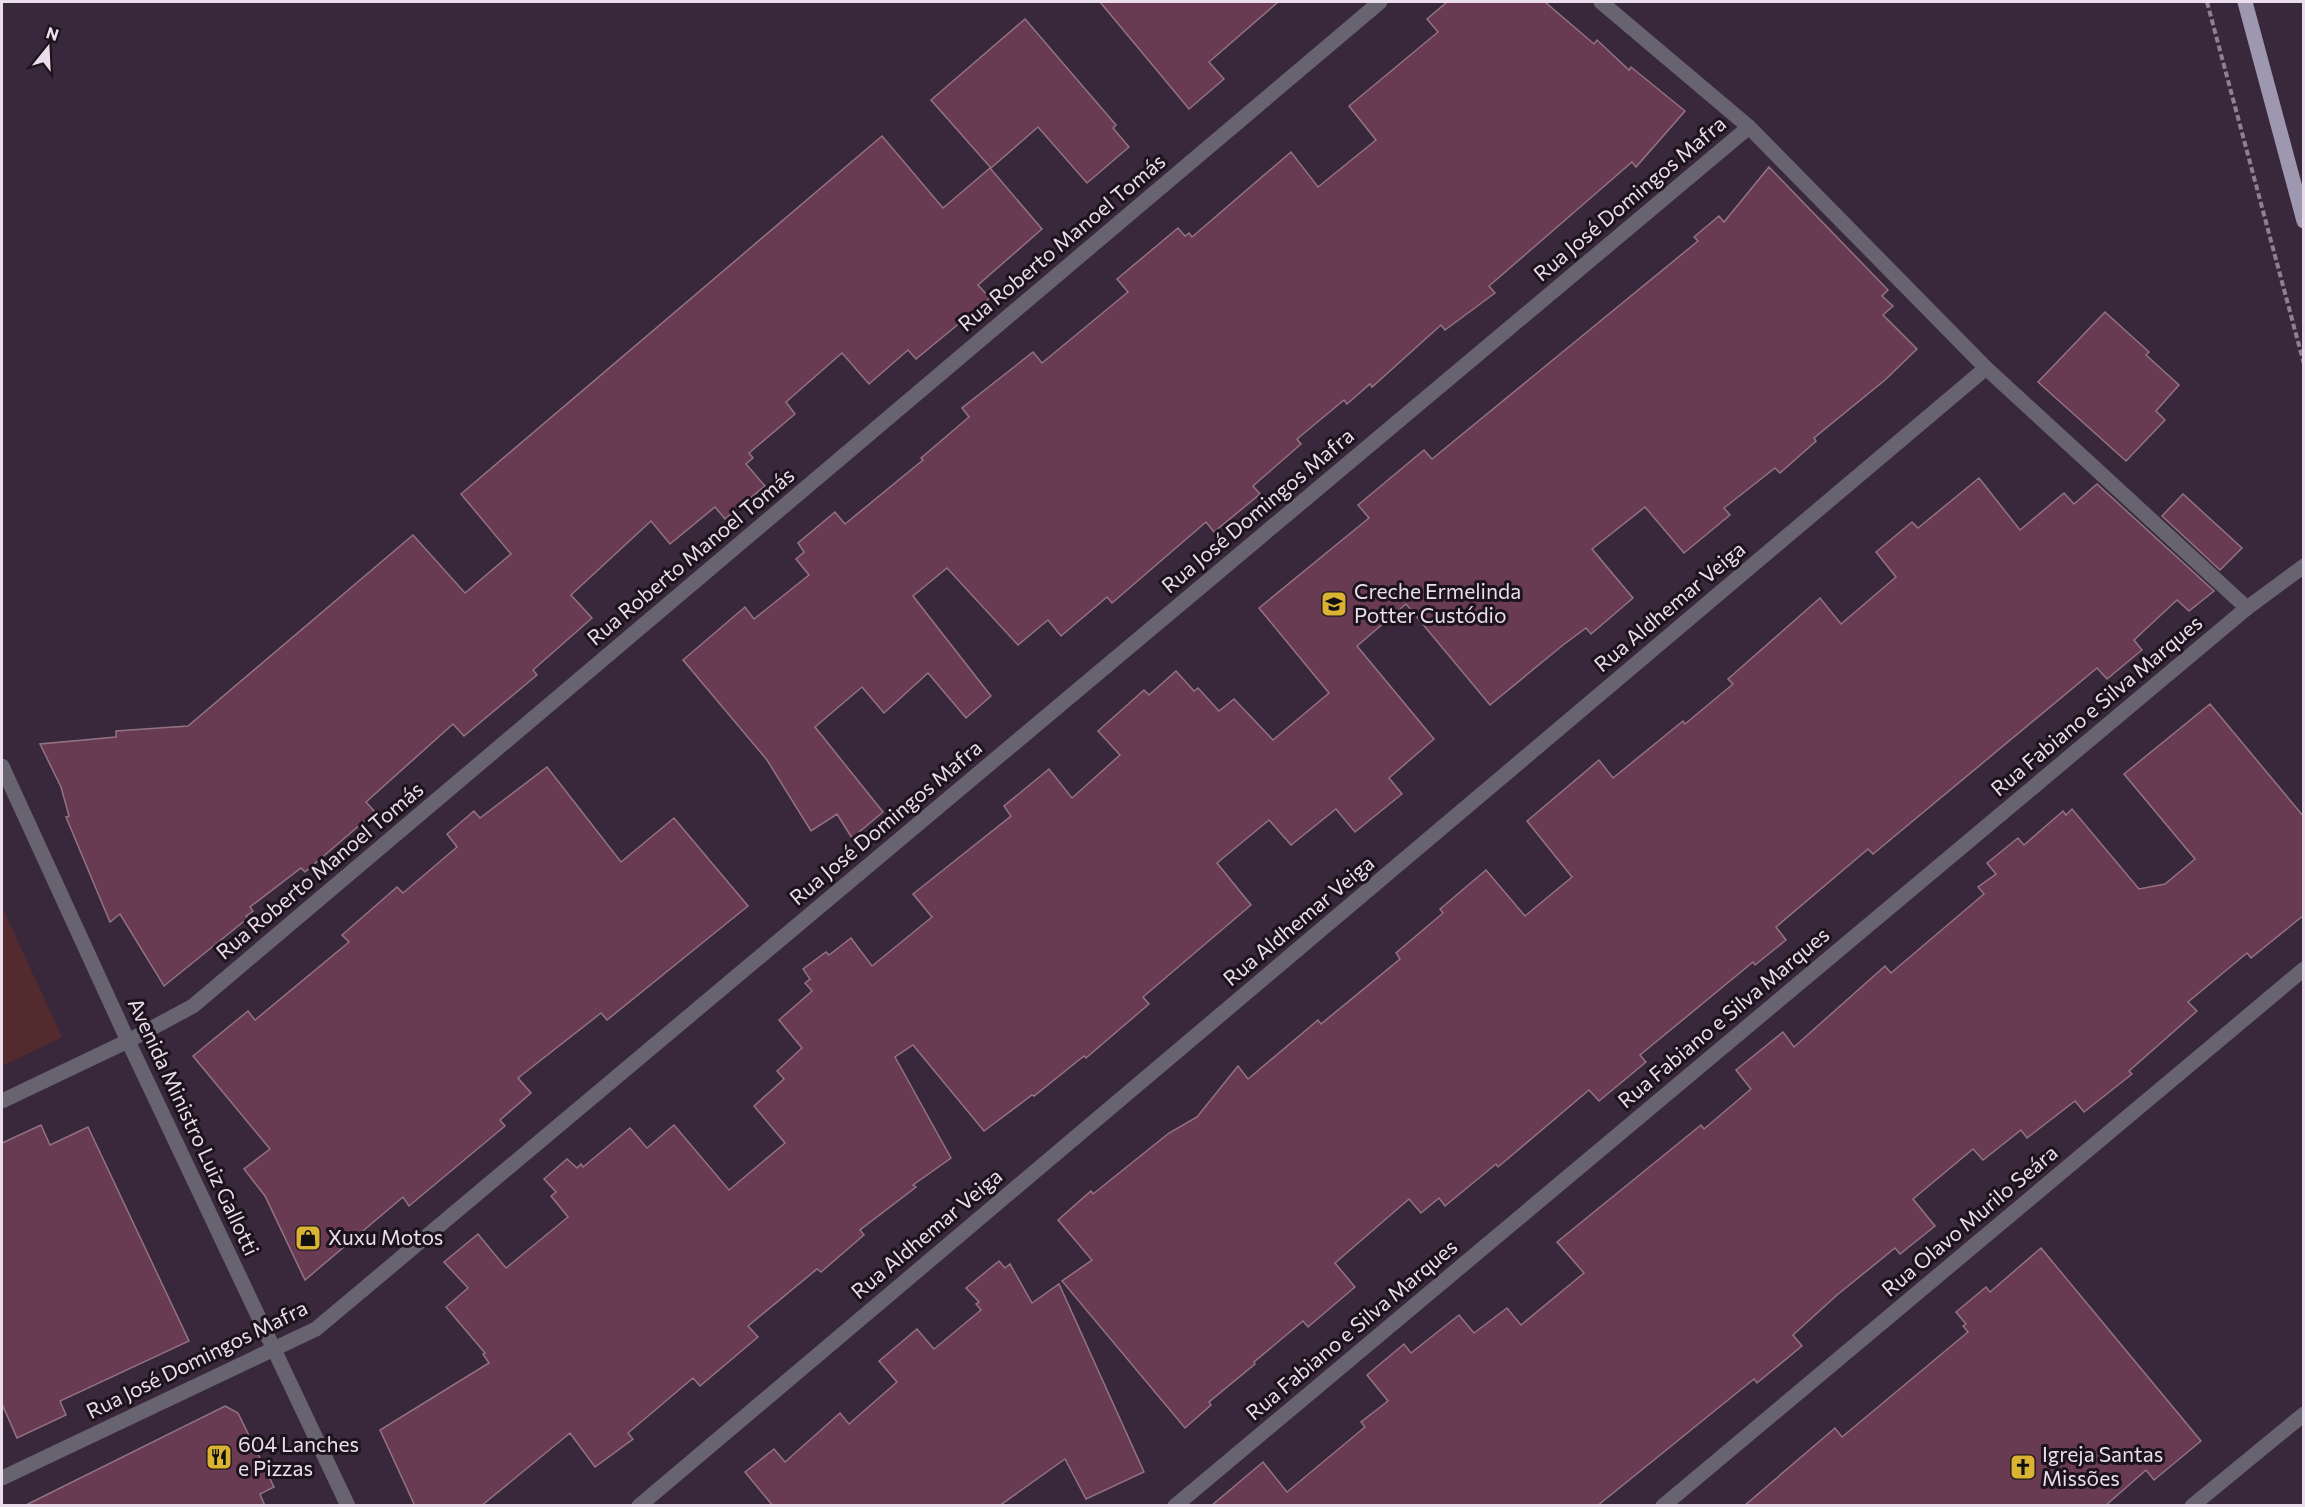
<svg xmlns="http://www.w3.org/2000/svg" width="2305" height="1507" font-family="Commissioner,sans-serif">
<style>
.green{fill:#532b2f}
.building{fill:#693b53;stroke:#927382;stroke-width:1.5}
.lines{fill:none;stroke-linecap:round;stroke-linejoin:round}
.path{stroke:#8f8091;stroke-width:4;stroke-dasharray:6 3;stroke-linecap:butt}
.minor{stroke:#676370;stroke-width:15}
.major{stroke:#9e97b0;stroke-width:15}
.labels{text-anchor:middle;stroke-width:6;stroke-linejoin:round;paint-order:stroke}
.street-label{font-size:21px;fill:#eadeec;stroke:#1c131c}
.poi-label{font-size:21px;fill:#eadeec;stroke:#1c131c;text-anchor:start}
</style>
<rect width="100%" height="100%" fill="#39273b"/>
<polygon class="green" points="2,907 62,1037 2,1066"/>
<g class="building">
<polygon points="1100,2 1278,2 1209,62 1224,79 1189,109"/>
<polygon points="1447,2 1545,2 1594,44 1597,40 1629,70 1631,67 1685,111 1636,167 1632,162 1489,286 1495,293 1445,330 1441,325 1372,387 1370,384 1347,404 1344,400 1297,439 1301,444 1253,486 1260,494 1214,532 1206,522 1112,603 1107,597 1061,636 1048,620 1018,645 947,568 913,596 991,696 966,718 928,673 884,713 862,687 815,727 883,812 852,838 837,814 811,831 767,760 683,660 745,607 754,619 809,575 796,559 804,552 798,543 835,512 845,524 923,460 921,458 969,417 962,408 1033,352 1042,363 1128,292 1117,279 1178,228 1185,236 1189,233 1192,237 1291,152 1318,187 1376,140 1349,106 1438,32 1427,19"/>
<polygon points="1025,19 1116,125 1113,128 1129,147 1087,183 1038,127 991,168 931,100"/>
<polygon points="882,136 943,208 990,168 1042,229 978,285 990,298 916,359 908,350 869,384 842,353 786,402 795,414 749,453 753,458 746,464 765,486 725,519 715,507 670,544 651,521 571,595 592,618 533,670 537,675 464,736 453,724 366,802 375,812 305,872 301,868 250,907 253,911 246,916 248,918 164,986 120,914 110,922 66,817 69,816 61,787 40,744 116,737 116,731 188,726 413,535 465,593 511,554 461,494"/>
<polygon points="1769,167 1888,290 1882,296 1893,306 1883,315 1917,349 1885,380 1814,438 1816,441 1780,473 1775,468 1724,508 1730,515 1684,553 1645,507 1592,549 1633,598 1591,634 1586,628 1563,645 1490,705 1406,604 1357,646 1434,739 1389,778 1402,794 1355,832 1336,809 1291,845 1269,820 1217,863 1251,905 1143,997 1149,1004 1086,1058 1084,1056 1034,1096 1032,1095 984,1131 913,1045 895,1057 951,1158 913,1185 916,1187 860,1230 864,1235 821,1272 817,1269 748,1326 758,1337 700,1386 693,1378 628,1433 633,1439 595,1467 570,1433 481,1506 415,1506 380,1430 489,1363 483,1354 485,1353 446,1307 468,1288 444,1262 478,1234 506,1268 568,1217 551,1196 556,1192 544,1179 567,1159 577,1168 581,1164 583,1167 630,1128 647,1148 674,1125 729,1190 785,1143 754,1106 784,1079 777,1071 802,1048 779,1020 812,991 805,983 810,979 803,969 826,952 829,955 851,938 872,966 932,917 913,894 1011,816 1004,806 1049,769 1072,798 1120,755 1098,731 1144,690 1149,695 1176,671 1194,691 1198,688 1219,711 1234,699 1273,740 1329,693 1259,608 1369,518 1358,505 1424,450 1432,459 1698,241 1694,237 1719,216 1724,222"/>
<polygon points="2105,312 2149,352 2146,355 2179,385 2156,411 2165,420 2126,461 2038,382"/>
<polygon points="1979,478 2020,530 2064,493 2074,504 2097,484 2214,591 2189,611 2177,600 2134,640 2142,650 2107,679 2097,668 1873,854 1868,849 1776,927 1786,940 1755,965 1753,962 1640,1055 1646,1062 1599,1101 1589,1090 1498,1167 1496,1164 1445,1206 1439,1198 1421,1213 1409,1199 1335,1263 1355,1287 1308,1327 1303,1321 1254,1362 1255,1364 1209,1402 1211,1405 1185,1428 1062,1281 1092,1260 1058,1220 1091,1191 1093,1194 1169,1133 1197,1117 1238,1066 1248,1079 1318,1020 1321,1024 1400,959 1396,953 1443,913 1440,909 1486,870 1525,916 1572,877 1527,821 1599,760 1613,778 1683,721 1685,724 1733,684 1728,679 1820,598 1841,624 1896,577 1876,552 1912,522 1918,528"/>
<polygon points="2183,494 2242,548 2220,570 2162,516"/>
<polygon points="2210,704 2304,817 2304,915 2251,958 2247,953 2188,1002 2197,1011 2129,1071 2132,1074 2084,1112 2075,1101 2027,1138 2021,1130 1983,1160 1973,1149 1913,1199 1935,1226 1900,1254 1895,1248 1837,1295 1793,1335 1802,1346 1757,1383 1754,1379 1597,1506 1211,1506 1263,1462 1287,1492 1365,1427 1361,1422 1388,1401 1367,1375 1404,1344 1411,1353 1459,1315 1474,1333 1507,1308 1521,1325 1584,1273 1557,1242 1701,1125 1704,1129 1751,1089 1736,1070 1783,1032 1794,1047 1885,966 1891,973 1984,894 1978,887 1996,874 1987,863 2018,838 2024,845 2063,811 2066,815 2072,809 2139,889 2165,884 2195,859 2124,774"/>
<polygon points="547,767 621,862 674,818 748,906 607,1020 601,1013 518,1078 531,1093 500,1120 505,1126 409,1206 403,1197 305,1280 265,1196 244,1169 270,1149 193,1056 248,1011 255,1020 349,942 342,935 397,887 403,893 457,847 447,834 474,811 480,818"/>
<polygon points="41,1125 50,1145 88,1127 189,1341 60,1401 66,1415 17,1438 2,1404 2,1143"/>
<polygon points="2041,1248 2201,1441 2154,1480 2146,1470 2105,1506 1744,1506 1835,1428 1842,1437 1968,1332 1963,1326 1966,1324 1956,1312 1986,1287 1990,1292"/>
<polygon points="999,1261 1005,1268 1010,1264 1032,1303 1059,1284 1144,1472 1086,1499 1065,1459 999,1506 773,1506 745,1472 774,1449 785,1462 840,1413 849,1424 897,1382 879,1361 917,1329 934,1349 981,1310 976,1304 979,1302 966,1288"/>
<polygon points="225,1406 238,1413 274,1487 260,1494 265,1506 24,1506"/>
</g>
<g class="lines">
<polyline class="path" points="2207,2 2304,364"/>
<g class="minor">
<polyline points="1601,2 1749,127 1986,368 2247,608"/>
<polyline points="2,766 128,1041 348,1506"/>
<polyline points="2,1101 128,1041 193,1006 1380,2"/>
<polyline points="2,1478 316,1329 1749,127"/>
<polyline points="639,1506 1986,368"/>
<polyline points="1175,1506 2247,608 2304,566"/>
<polyline points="1663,1506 2304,969"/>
<polyline points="2192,1506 2304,1414"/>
</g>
<polyline class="major" points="2245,2 2304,221"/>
</g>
<defs>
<g id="school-square" transform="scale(1.35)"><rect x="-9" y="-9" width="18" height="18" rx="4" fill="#dab333" stroke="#1c131c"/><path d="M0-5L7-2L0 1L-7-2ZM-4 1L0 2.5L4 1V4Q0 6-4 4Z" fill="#111"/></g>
<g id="shop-square" transform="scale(1.35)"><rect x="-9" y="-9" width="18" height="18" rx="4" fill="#dab333" stroke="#1c131c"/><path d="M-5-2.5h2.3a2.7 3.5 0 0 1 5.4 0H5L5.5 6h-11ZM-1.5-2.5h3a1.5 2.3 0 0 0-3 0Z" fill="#111"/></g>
<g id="restaurant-square" transform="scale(1.35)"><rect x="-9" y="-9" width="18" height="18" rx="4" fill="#dab333" stroke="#1c131c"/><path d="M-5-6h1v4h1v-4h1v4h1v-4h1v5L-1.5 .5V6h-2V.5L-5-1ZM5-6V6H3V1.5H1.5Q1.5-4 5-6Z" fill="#111"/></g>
<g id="church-square" transform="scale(1.35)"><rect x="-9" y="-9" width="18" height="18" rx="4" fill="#dab333" stroke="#1c131c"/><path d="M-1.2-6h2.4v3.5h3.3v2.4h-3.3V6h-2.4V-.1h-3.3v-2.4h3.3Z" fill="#111"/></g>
</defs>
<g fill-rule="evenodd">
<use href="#school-square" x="1334" y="604"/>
<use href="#shop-square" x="308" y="1238"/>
<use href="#restaurant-square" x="219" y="1457"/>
<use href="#church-square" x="2023" y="1467"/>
</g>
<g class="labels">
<g class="street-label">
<text transform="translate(1630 199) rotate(-40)" y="7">Rua José Domingos Mafra</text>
<text transform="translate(1062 243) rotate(-40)" y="7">Rua Roberto Manoel Tomás</text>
<text transform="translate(1258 511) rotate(-40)" y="7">Rua José Domingos Mafra</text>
<text transform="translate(691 557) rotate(-40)" y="7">Rua Roberto Manoel Tomás</text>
<text transform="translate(1670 607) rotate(-40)" y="7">Rua Aldhemar Veiga</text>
<text transform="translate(2097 706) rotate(-40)" y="7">Rua Fabiano e Silva Marques</text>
<text transform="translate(886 823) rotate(-40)" y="7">Rua José Domingos Mafra</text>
<text transform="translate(320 871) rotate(-40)" y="7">Rua Roberto Manoel Tomás</text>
<text transform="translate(1299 921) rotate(-40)" y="7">Rua Aldhemar Veiga</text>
<text transform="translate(1724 1018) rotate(-40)" y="7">Rua Fabiano e Silva Marques</text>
<text transform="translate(193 1127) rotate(65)" y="7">Avenida Ministro Luiz Gallotti</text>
<text transform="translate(1970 1221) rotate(-40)" y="7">Rua Olavo Murilo Seára</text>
<text transform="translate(927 1234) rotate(-40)" y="7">Rua Aldhemar Veiga</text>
<text transform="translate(1352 1330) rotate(-40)" y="7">Rua Fabiano e Silva Marques</text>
<text transform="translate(197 1360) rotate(-26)" y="7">Rua José Domingos Mafra</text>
</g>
<g class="poi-label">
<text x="1354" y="599">Creche Ermelinda<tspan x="1354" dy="24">Potter Custódio</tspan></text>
<text x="328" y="1245">Xuxu Motos</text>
<text x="238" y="1452">604 Lanches<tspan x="238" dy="24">e Pizzas</tspan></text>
<text x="2042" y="1462">Igreja Santas<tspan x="2042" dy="24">Missões</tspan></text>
</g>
</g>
<rect width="2305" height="1507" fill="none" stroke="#eadeec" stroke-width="6"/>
<g transform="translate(48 48) rotate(18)" stroke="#1c131c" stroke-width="4.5" paint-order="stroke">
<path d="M0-4.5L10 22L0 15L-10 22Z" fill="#eadeec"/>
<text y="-9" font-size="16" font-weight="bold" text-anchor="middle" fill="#eadeec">N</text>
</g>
</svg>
